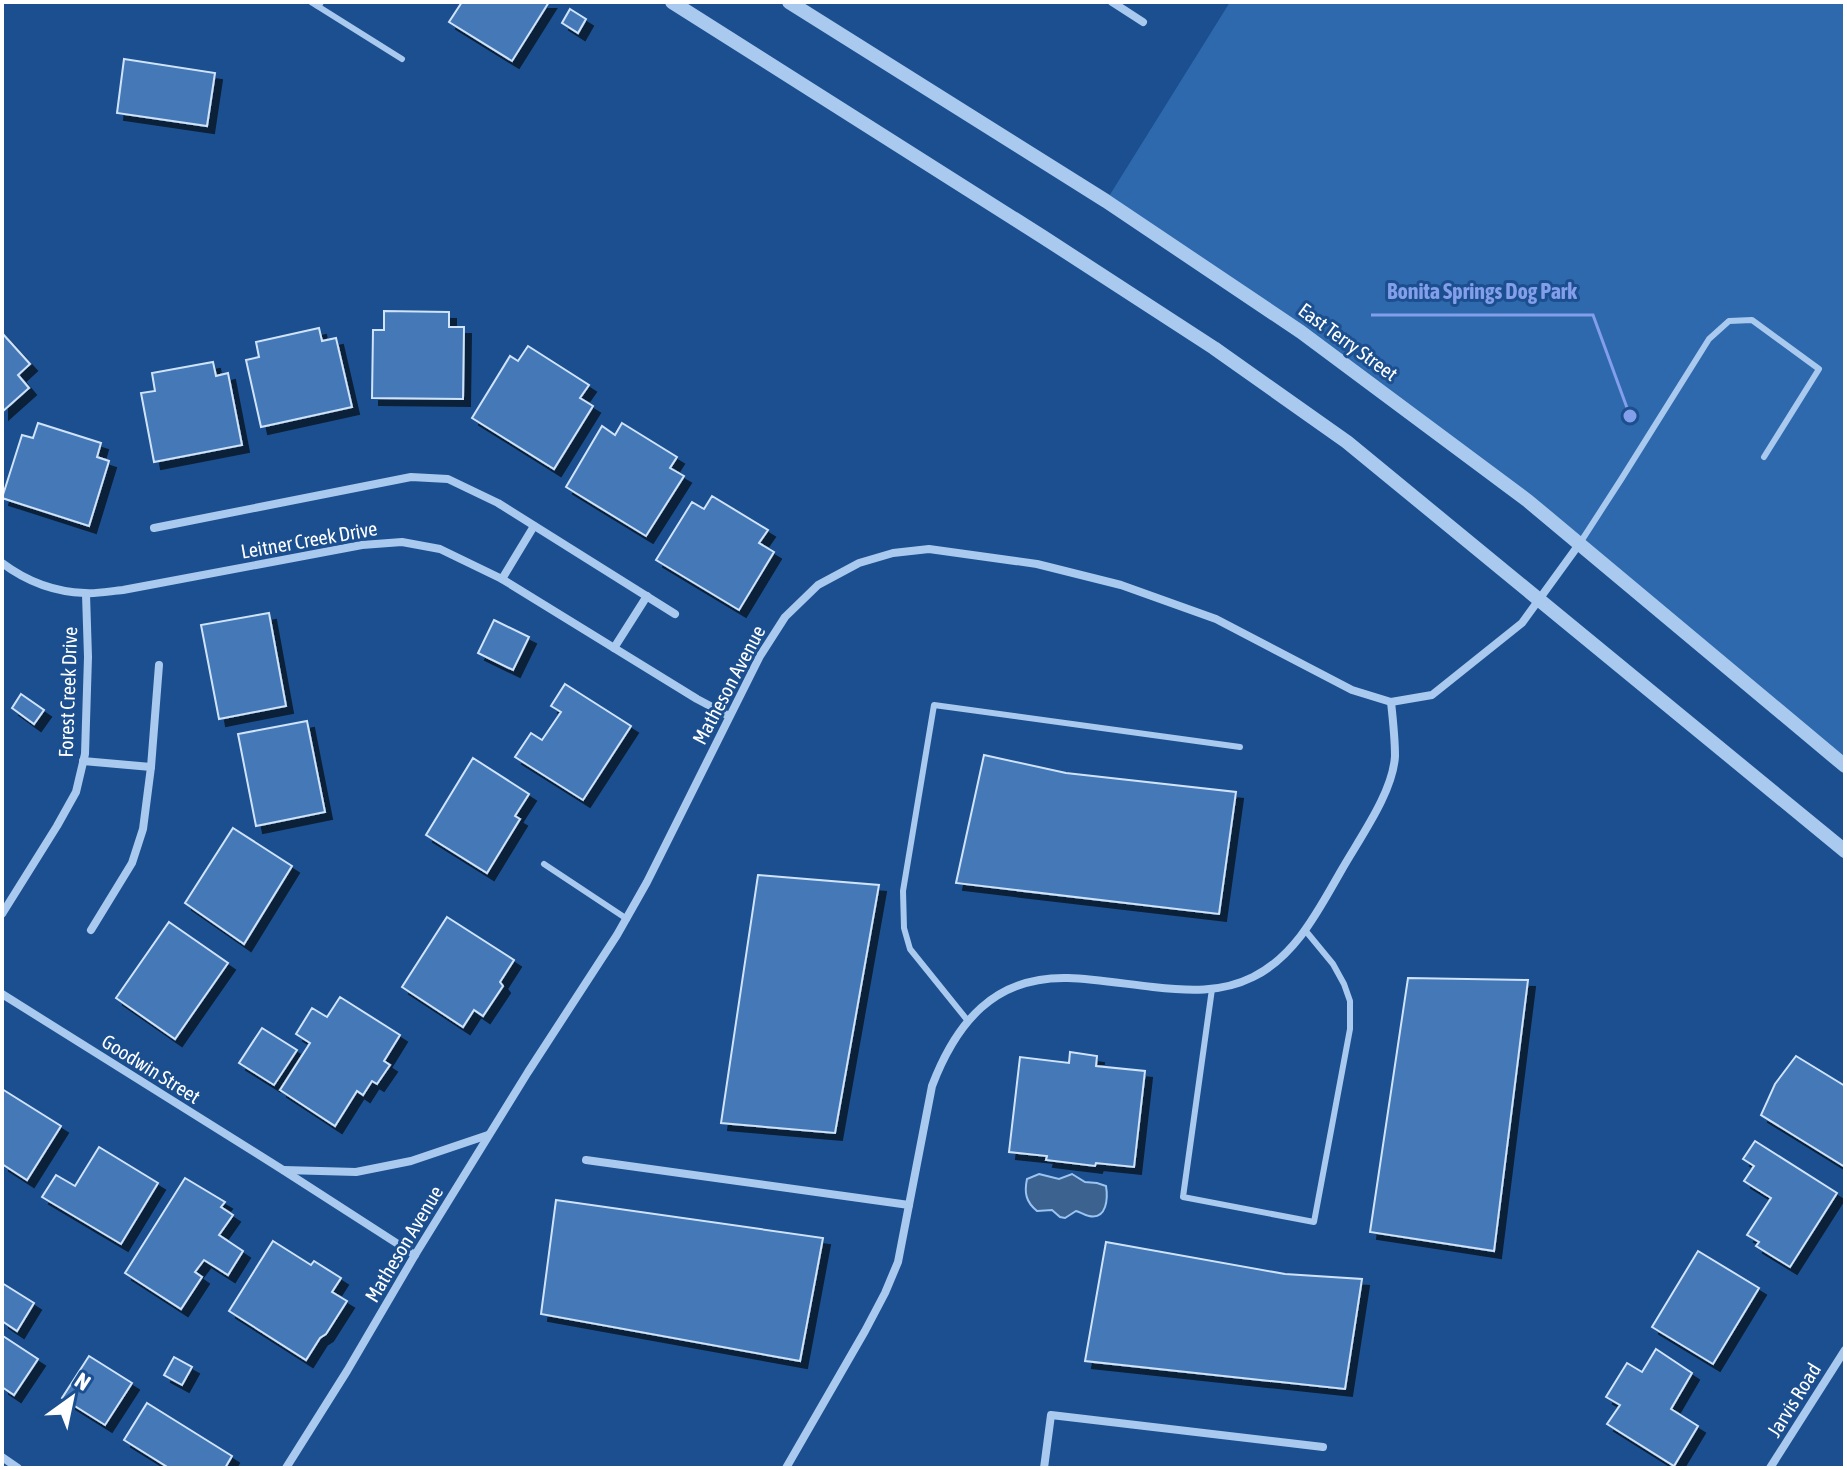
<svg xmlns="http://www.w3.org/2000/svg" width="1847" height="1470" font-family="'Asap Condensed',sans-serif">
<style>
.green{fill:#2e69ad}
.water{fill:#3c6290;stroke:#9cc4f0;stroke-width:2}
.building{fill:#4478b7;stroke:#cfe3fa;stroke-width:2;filter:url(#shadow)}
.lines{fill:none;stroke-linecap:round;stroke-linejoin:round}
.service{stroke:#a9c9ee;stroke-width:6}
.minor{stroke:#a9c9ee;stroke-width:8}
.tertiary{stroke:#a9c9ee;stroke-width:14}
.labels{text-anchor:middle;stroke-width:6;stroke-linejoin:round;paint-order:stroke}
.street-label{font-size:20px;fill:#fff;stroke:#1b4f8f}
.leader{fill:none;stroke:#839eea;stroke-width:3}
.callout-dot{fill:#839eea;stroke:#1b4f8f;stroke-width:3}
.callout-label{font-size:22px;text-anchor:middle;font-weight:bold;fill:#839eea;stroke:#1b4f8f;stroke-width:6;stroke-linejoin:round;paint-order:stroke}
</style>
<defs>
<filter id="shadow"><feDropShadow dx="7" dy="7" stdDeviation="0" flood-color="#0009"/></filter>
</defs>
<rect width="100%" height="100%" fill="#1b4f8f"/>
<polygon class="green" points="1230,2 1845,2 1845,766 1528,501 1106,201"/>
<path class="water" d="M1039,1174L1059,1179L1072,1174L1085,1182L1097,1183L1106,1186C1108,1198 1107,1220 1089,1216C1084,1215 1080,1212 1076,1211L1065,1218L1060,1217L1052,1210L1037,1211C1026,1202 1024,1193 1027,1179Z"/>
<g class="building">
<polygon points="462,2 549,2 512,61 449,22"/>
<polygon points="570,9 586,19 578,33 562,23"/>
<polygon points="124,59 215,73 207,126 117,113"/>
<polygon points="384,311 449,312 449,327 464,327 463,399 372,398 373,330 384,330"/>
<polygon points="319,328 322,341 336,338 352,407 261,427 246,360 259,357 256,342"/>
<polygon points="2,333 30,364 18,375 29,388 2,412"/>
<polygon points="528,346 589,385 580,398 593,406 554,469 472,418 510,356 518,361"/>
<polygon points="213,362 216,376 228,373 242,445 154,462 141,393 155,391 152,373"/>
<polygon points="38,423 101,443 97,457 109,461 89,526 2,498 22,435 33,438"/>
<polygon points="622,423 677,457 670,468 684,476 646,536 566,487 602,426 615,435"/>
<polygon points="712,496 768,530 759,543 774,552 739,610 656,560 692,502 704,509"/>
<polygon points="269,613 286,706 219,719 201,625"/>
<polygon points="494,620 529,637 513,670 478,653"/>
<polygon points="565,684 631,726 583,800 515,757 531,733 542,740 561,712 551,706"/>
<polygon points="21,694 44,710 34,724 12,708"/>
<polygon points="307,721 325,812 256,826 238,734"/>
<polygon points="984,755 1066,773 1236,792 1219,914 956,883"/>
<polygon points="473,758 529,794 515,816 520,819 487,873 426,835"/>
<polygon points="233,828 292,866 244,944 185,903"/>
<polygon points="758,875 879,885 835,1133 721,1123"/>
<polygon points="447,917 514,960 500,982 503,986 483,1016 474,1010 463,1027 402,987"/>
<polygon points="169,922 228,963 175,1039 116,998"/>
<polygon points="1408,978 1528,980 1494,1251 1370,1232"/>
<polygon points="340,997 400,1035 384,1061 390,1065 377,1084 372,1081 363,1095 357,1091 335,1126 280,1090 310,1043 296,1034 312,1008 327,1017"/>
<polygon points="262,1028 297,1050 274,1085 239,1063"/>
<polygon points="1070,1052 1097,1056 1096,1066 1145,1071 1134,1167 1096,1163 1095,1166 1046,1160 1047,1156 1009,1152 1020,1057 1069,1063"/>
<polygon points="1796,1056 1845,1086 1845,1167 1761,1115 1775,1084"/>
<polygon points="2,1089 61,1126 27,1180 2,1164"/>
<polygon points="1755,1141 1837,1193 1790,1267 1756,1246 1759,1242 1747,1235 1771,1198 1744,1181 1754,1166 1743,1159"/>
<polygon points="99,1147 158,1183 121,1244 42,1197 56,1175 75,1186"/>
<polygon points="185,1178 225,1202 221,1207 233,1215 219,1235 243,1251 228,1275 204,1260 195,1272 202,1277 181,1309 125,1273"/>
<polygon points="556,1200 823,1238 800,1361 541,1314"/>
<polygon points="273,1241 311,1265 314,1261 341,1278 332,1292 347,1301 326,1334 320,1338 306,1360 229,1311"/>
<polygon points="1106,1242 1285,1274 1362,1279 1345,1389 1085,1361"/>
<polygon points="1698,1251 1759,1288 1713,1364 1652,1327"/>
<polygon points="2,1283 34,1303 17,1331 2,1321"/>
<polygon points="3,1336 38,1359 14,1395 2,1387"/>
<polygon points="1656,1349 1692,1373 1671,1409 1698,1426 1674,1466 1607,1424 1620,1405 1606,1397 1627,1363 1642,1372"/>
<polygon points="89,1356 132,1383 105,1425 62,1398"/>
<polygon points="174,1357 192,1367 182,1385 164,1375"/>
<polygon points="147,1403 232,1456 225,1468 169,1468 124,1440"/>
</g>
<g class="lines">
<g class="service">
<polyline points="311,2 402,59"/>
<polyline points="1580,543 1622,478 1709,339 1729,321 1752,320 1819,369 1764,457"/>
<polyline points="544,864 627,919"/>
<polyline points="1212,989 1183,1197 1314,1222 1350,1029 1350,1001 1344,984 1333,964 1305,930"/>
<polyline points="968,1021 910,949 904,928 903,891 934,705 1240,747"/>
</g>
<g class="minor">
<polyline points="1112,2 1143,22"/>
<polyline points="318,5 320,2"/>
<polyline points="154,528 411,477 448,479 498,503 675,614"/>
<path d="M2,563C26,581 55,592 85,593C97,594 111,591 123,590L362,545L402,542L440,549L502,579L697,699L729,716"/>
<polyline points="502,579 534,526"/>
<polyline points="614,648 647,596"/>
<polyline points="83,761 151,767"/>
<polyline points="2,914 57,826 76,792 85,754 88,657 86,594"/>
<polyline points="91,930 132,863 143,829 151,767 159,665"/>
<polyline points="2,994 283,1170 415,1255"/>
<polyline points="586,1160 909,1205"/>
<polyline points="284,1170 356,1172 411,1161 488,1135"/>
<polyline points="2,1457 18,1468"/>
<polyline points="286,1468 347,1371 415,1255 528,1072 617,935 647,882 760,656 785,617 818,585 859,563 893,553 929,549 1037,564 1121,585 1216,619 1352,690 1391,702 1432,695 1522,623 1580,543"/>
<path d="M786,1468L865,1331L885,1293L898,1262L932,1086C956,1023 994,976 1068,978C1096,979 1125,984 1153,987C1188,991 1221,993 1253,977C1296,956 1319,909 1341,871C1359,839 1393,793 1395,756C1395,739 1393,720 1391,702"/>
<polyline points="1044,1468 1051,1415 1323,1447"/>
<polyline points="1770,1468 1845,1350"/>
</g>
<g class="tertiary">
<polyline points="672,2 1043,237 1214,348 1347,442 1845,851"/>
<polyline points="789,2 1106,201 1301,332 1528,501 1845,766"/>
</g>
</g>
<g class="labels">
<g class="street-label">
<text transform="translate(1348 342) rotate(36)" y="7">East Terry Street</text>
<text transform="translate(309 540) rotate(-10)" y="7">Leitner Creek Drive</text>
<text transform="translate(729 685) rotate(-62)" y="7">Matheson Avenue</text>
<text transform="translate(68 692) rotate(-88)" y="7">Forest Creek Drive</text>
<text transform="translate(151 1069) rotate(32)" y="7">Goodwin Street</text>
<text transform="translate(404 1244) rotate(-59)" y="7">Matheson Avenue</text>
<text transform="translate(1794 1400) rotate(-58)" y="7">Jarvis Road</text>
</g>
</g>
<path class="leader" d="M1630 416L1593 315H1371"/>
<circle class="callout-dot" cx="1630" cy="416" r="8"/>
<g class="callout-label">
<text x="1482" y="299">Bonita Springs Dog Park</text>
</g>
<rect width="1847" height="1470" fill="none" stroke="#ffffff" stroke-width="8"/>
<g transform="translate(72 1398) rotate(33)" stroke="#1b4f8f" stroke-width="6" paint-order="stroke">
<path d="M0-6L14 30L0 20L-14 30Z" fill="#ffffff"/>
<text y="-12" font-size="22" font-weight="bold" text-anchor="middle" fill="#ffffff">N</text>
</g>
</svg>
